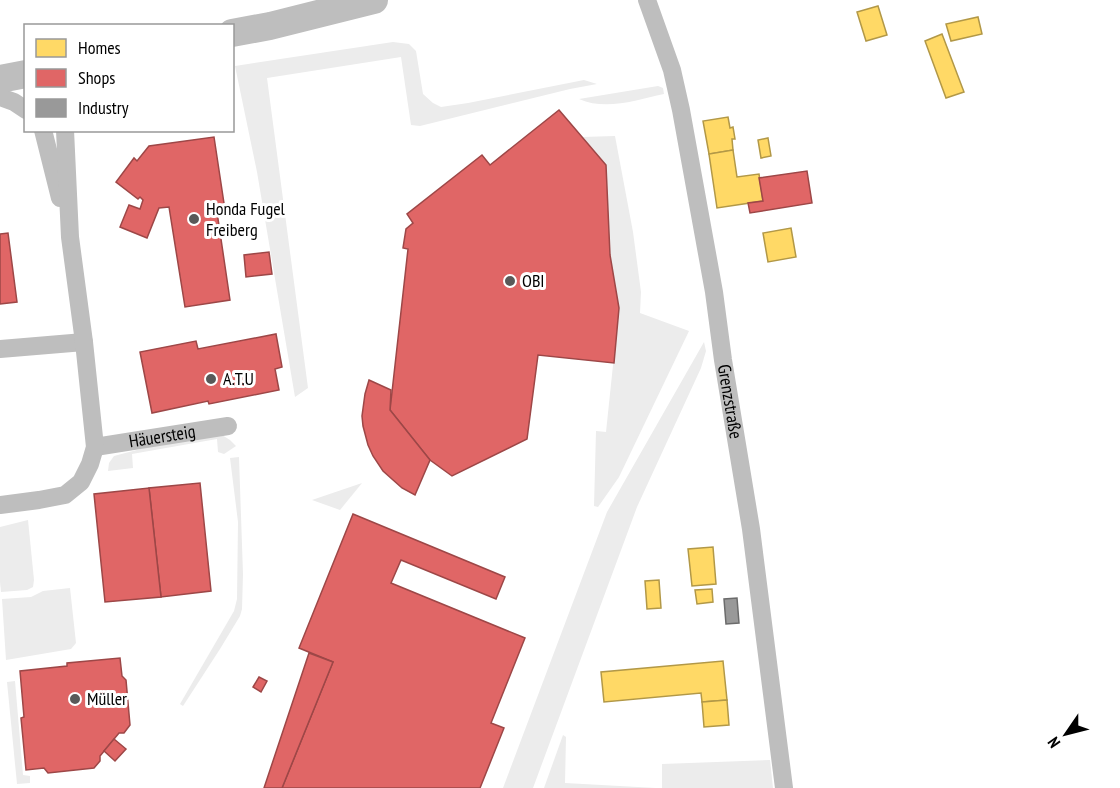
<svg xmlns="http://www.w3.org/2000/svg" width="1120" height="788" font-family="'PT Sans Narrow',sans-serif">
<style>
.green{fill:#ececec}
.homes{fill:#ffd966;stroke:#b29847;stroke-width:1.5}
.shops{fill:#e06666;stroke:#9d4747;stroke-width:1.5}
.industry{fill:#999;stroke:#6b6b6b;stroke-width:1.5}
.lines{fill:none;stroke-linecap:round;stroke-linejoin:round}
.minor{stroke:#bebebe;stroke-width:18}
.primary{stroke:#bebebe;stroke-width:28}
.poi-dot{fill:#595959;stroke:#fff;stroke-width:2}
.labels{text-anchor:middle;stroke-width:6;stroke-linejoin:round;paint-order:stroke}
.poi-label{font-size:18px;fill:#000;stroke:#fff;text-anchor:start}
.street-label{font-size:18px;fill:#000;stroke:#fff}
</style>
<rect width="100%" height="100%" fill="#fff"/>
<g class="green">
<polygon points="393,42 409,44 416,51 423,94 433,103 441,107 468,103 584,80 597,84 570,89 420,126 411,125 401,57 267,78 308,388 295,397 257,172 235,66"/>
<path d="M658,86L663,88L664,94C636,100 606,111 579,99Z"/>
<polygon points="615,136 633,232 641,292 640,313 689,331 619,477 598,507 594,506 596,431 606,432 619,308 610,254 606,166 582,137"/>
<polygon points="704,342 706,351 701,368 637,507 533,788 503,788 607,512"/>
<polygon points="222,435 230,440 236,446 224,454 218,452 217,439 132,454 133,468 108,471 109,463 114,456 148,447"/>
<polygon points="239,457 243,574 242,609 240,616 220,649 183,706 180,704 234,611 237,599 238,522 230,458"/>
<polygon points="362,483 340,510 312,500"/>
<polygon points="28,520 34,580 33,587 27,590 1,592 0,582 0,527"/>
<polygon points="70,588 76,643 71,649 6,660 2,599 31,597 43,591"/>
<polygon points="15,681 23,775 30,776 30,783 17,784 7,682"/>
<polygon points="563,735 566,737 565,783 656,788 544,788"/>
<polygon points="770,760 773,788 662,788 662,764"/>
</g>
<g class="homes">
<polygon points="878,6 887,35 866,41 857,12"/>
<polygon points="978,17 982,34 951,41 946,24"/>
<polygon points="942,34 964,92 946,98 925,41"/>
<polygon points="728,117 730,128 733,127 735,139 732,139 733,150 709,154 703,121"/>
<polygon points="768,138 771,156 761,158 758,140"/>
<polygon points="733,150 737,177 759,174 763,201 717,208 709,154"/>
<polygon points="791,228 796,257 768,262 763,233"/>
<polygon points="713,547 716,584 692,586 688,549"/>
<polygon points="659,580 661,608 647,609 645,581"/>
<polygon points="712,589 713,602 697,604 695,590"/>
<polygon points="723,661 727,700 702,702 701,693 604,702 601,672"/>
<polygon points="727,700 729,725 704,727 702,702"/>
</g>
<g class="shops">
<polygon points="559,110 606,165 610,255 619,308 614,363 538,355 527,439 452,476 430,460 390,410 408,249 403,248 406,229 413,223 407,214 482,155 490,165"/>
<polygon points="214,137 225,210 217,212 230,300 185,307 169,207 159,208 147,238 120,227 129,205 140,209 143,200 140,197 138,199 116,182 134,158 137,161 149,146"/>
<polygon points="807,171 812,203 750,213 748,203 763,201 759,178"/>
<polygon points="8,233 17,302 0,304 0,234"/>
<polygon points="269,252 272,274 246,277 244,255"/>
<polygon points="276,334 282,367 275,369 279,390 209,404 208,401 152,413 140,352 196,341 198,349"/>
<polygon points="369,380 391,390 390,410 430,460 415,495 402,488 383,471 373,456 368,445 363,426 362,416 365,394"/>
<polygon points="200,483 211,591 161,597 149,488"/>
<polygon points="149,488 161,597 105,602 94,494"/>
<polygon points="353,514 505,577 496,599 401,560 391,583 525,638 491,723 504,728 480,788 282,788 333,662 299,648"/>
<polygon points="309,653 333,662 282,788 264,788"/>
<polygon points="120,658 122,676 126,680 130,725 124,733 119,733 100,756 100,761 94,768 48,773 44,768 26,770 21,718 24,717 20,671 67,666 67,663"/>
<polygon points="259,677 267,681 261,692 253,687"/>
<polygon points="114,739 126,749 115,761 104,751"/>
</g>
<polygon class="industry" points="737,598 739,623 726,624 724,599"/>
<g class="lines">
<g class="minor">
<path id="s1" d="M647,0L672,70L681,110L714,292L723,360L751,529L784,788"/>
<polyline points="0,97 14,102 26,110"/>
<polyline points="43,130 60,198"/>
<polyline points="0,349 84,342"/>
<path id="s2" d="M95,447L228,426"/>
<polyline points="0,505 39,500 65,495 81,482 90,464 95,447 84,342 70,237 65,130"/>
</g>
<g class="primary">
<polyline points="232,33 270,26 374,0"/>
<polyline points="0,79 26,74"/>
</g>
</g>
<g class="poi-dot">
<circle cx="194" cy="219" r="6"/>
<circle cx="510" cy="281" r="6"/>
<circle cx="211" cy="379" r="6"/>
<circle cx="75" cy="699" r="6"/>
</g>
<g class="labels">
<g class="poi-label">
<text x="206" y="215">Honda Fugel<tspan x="206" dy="21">Freiberg</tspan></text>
<text x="522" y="287">OBI</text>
<text x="223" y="385">A.T.U</text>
<text x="87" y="705">Müller</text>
</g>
<g class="street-label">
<text dy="6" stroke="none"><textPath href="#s1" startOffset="411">Grenzstraße</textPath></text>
<text dy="6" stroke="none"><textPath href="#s2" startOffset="68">Häuersteig</textPath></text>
</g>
</g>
<rect x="24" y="24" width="210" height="108" fill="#ffffff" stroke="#999999" stroke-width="1.5"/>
<rect x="36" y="39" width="30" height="18" fill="#ffd966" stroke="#999999" stroke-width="1.5"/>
<text x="78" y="54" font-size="18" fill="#000000">Homes</text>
<rect x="36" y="69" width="30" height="18" fill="#e06666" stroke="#999999" stroke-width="1.5"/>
<text x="78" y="84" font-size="18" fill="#000000">Shops</text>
<rect x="36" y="99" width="30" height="18" fill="#999999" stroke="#999999" stroke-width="1.5"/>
<text x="78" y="114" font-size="18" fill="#000000">Industry</text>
<g transform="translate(1066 734) rotate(235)" stroke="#ffffff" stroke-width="4.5" paint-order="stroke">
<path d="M0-4.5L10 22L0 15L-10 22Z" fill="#000000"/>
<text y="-9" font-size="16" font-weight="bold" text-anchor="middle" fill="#000000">N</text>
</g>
</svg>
